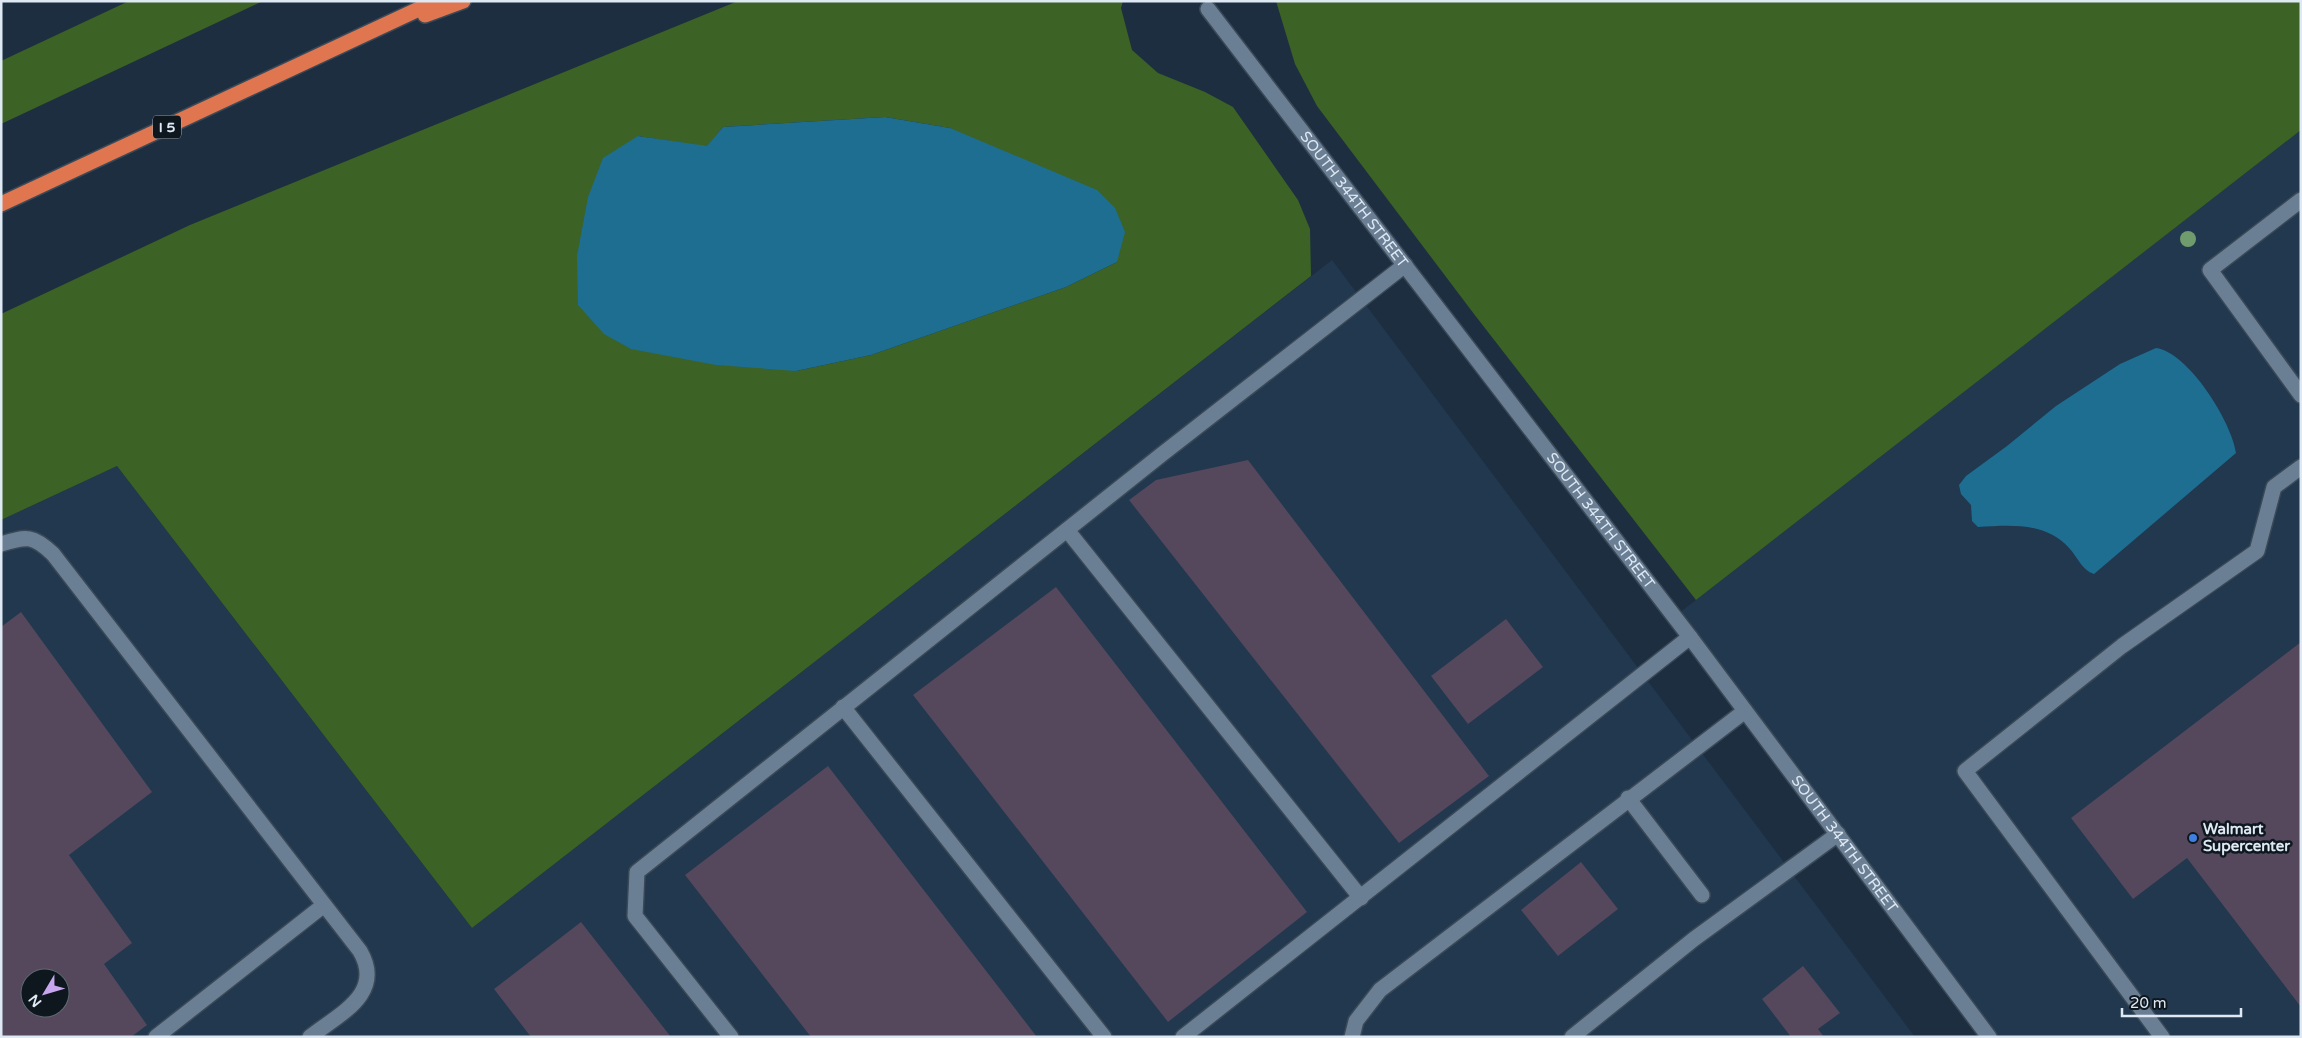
<svg xmlns="http://www.w3.org/2000/svg" width="2302" height="1038" font-family="'Varela Round',sans-serif">
<style>
.built{fill:#21384e;fill-rule:evenodd}
.green{fill:#3c6225;fill-rule:evenodd}
.water{fill:#1e6e92}
.building{fill:#55475c;fill-rule:evenodd}
.lines{fill:none;stroke-linecap:round;stroke-linejoin:round}
.minor-casing{stroke:#3a4957;stroke-width:18}
.highway-casing{stroke:#3a4957;stroke-width:18}
.minor{stroke:#6b7f94;stroke-width:15}
.highway{stroke:#e0764f;stroke-width:15}
.tree{fill:#709c6d}
.shop-dot{fill:#3f7fe0;stroke:#0e161e;stroke-width:2}
.labels{text-anchor:middle;stroke-width:5;stroke-linejoin:round;paint-order:stroke}
.shield{fill:#0e161e;stroke:#a0aab4;stroke-width:1}
.shield-label{font-size:14px;font-weight:bold;fill:#dee9f4}
.street-label{font-size:15px;fill:#dee9f4;stroke:#0e161e}
.poi-label{font-size:15px;font-weight:bold;fill:#dee9f4;stroke:#0e161e;text-anchor:start}
</style>
<rect width="100%" height="100%" fill="#1d2e40"/>
<g class="built">
<polygon points="2301,130 2301,1037 1989,1037 1674,617"/>
<path d="M1332,260L1915,1037H1V520L117,466L472,928ZM30,978H60V1008H30Z"/>
</g>
<g class="green">
<polygon points="129,1 263,1 1,124 1,61"/>
<path d="M738,1H1123L1121,8L1132,50L1158,73L1205,92L1233,107L1298,200L1310,229L1311,276L472,928L117,466L1,520V314L190,225ZM885,117L950,128L1117,262L1066,287L871,355L796,371L638,136L707,147L723,127Z"/>
<polygon points="1276,1 2301,1 2301,130 1696,600 1474,314 1317,106 1295,64"/>
</g>
<g class="water">
<polygon points="885,117 950,128 1097,190 1115,208 1125,232 1117,262 1066,287 871,355 796,371 716,365 631,349 604,334 578,305 577,256 588,197 603,158 638,136 707,146 723,127"/>
<path d="M2156,348C2188,352 2232,422 2236,453L2094,574C2082,570 2078,558 2070,549C2046,522 2012,525 1978,527L1972,521L1971,505L1961,494L1959,485L1966,476L2007,446L2056,406L2120,364Z"/>
</g>
<g class="building">
<polygon points="1248,460 1489,776 1399,843 1129,500 1156,480"/>
<polygon points="1056,587 1307,912 1168,1022 913,695"/>
<path d="M21,612L152,792L69,855L132,943L104,964L147,1025L131,1037H1V627ZM30,978H60V1008H30Z"/>
<polygon points="1506,619 1543,667 1468,724 1431,676"/>
<polygon points="2301,642 2301,1007 2187,858 2133,899 2071,818"/>
<polygon points="828,766 1037,1037 811,1037 685,875"/>
<polygon points="1581,862 1618,909 1558,956 1521,910"/>
<polygon points="581,922 671,1037 531,1037 494,989"/>
<polygon points="1803,966 1840,1013 1818,1029 1824,1037 1791,1037 1762,999"/>
</g>
<g class="lines">
<g class="minor-casing">
<g id="minor">
<path id="s1" d="M1208,9L1690,637L1989,1037"/>
<polyline points="2301,200 2210,270 2301,395"/>
<polyline points="1067,530 1361,898"/>
<path d="M1,544C27,536 33,535 53,554L360,951C385,994 339,1014 310,1037"/>
<polyline points="843,707 1104,1037"/>
<polyline points="1628,798 1702,895"/>
<polyline points="156,1037 324,905"/>
<polyline points="731,1037 635,916 637,872 1161,455 1405,265"/>
<polyline points="1183,1037 1690,637"/>
<polyline points="1352,1037 1356,1021 1380,990 1745,711"/>
<polyline points="1572,1037 1694,939 1838,834"/>
<polyline points="2162,1037 1965,771 2122,646 2257,551 2274,487 2301,467"/>
</g>
</g>
<g class="highway-casing">
<g id="highway">
<polyline points="425,15 463,1"/>
<polyline points="1,204 436,1"/>
</g>
</g>
<use href="#minor" class="minor"/>
<use href="#highway" class="highway"/>
</g>
<circle class="tree" cx="2188" cy="239" r="8"/>
<circle class="shop-dot" cx="2193" cy="838" r="5"/>
<g class="labels">
<rect class="shield" x="153" y="115.5" width="28" height="23" rx="4"/>
<g class="shield-label">
<text x="167" y="132">I 5</text>
</g>
<g class="street-label">
<text dy="5" stroke="none"><textPath href="#s1" startOffset="240">SOUTH 344TH STREET</textPath></text>
<text dy="5" stroke="none"><textPath href="#s1" startOffset="645">SOUTH 344TH STREET</textPath></text>
<text dy="5" stroke="none"><textPath href="#s1" startOffset="1050">SOUTH 344TH STREET</textPath></text>
</g>
<g class="poi-label">
<text x="2203" y="834">Walmart<tspan x="2203" dy="17">Supercenter</tspan></text>
</g>
</g>
<rect width="2302" height="1038" fill="none" stroke="#dee9f4" stroke-width="5"/>
<g transform="translate(45 993) rotate(232)"><circle r="24" fill="#0e161e" stroke="#616a74"/>
<path d="M0-4L9 19L0 12L-9 19Z" fill="#c8a6ef"/>
<text y="-8" font-size="14" font-weight="bold" text-anchor="middle" fill="#dee9f4">N</text>
</g>
<path d="M2122 1008v8h119v-8" fill="none" stroke="#dee9f4" stroke-width="2.5"/>
<text x="2130" y="1008" font-size="15" fill="#dee9f4" stroke="#0e161e" stroke-width="4" paint-order="stroke">20 m</text>
</svg>
